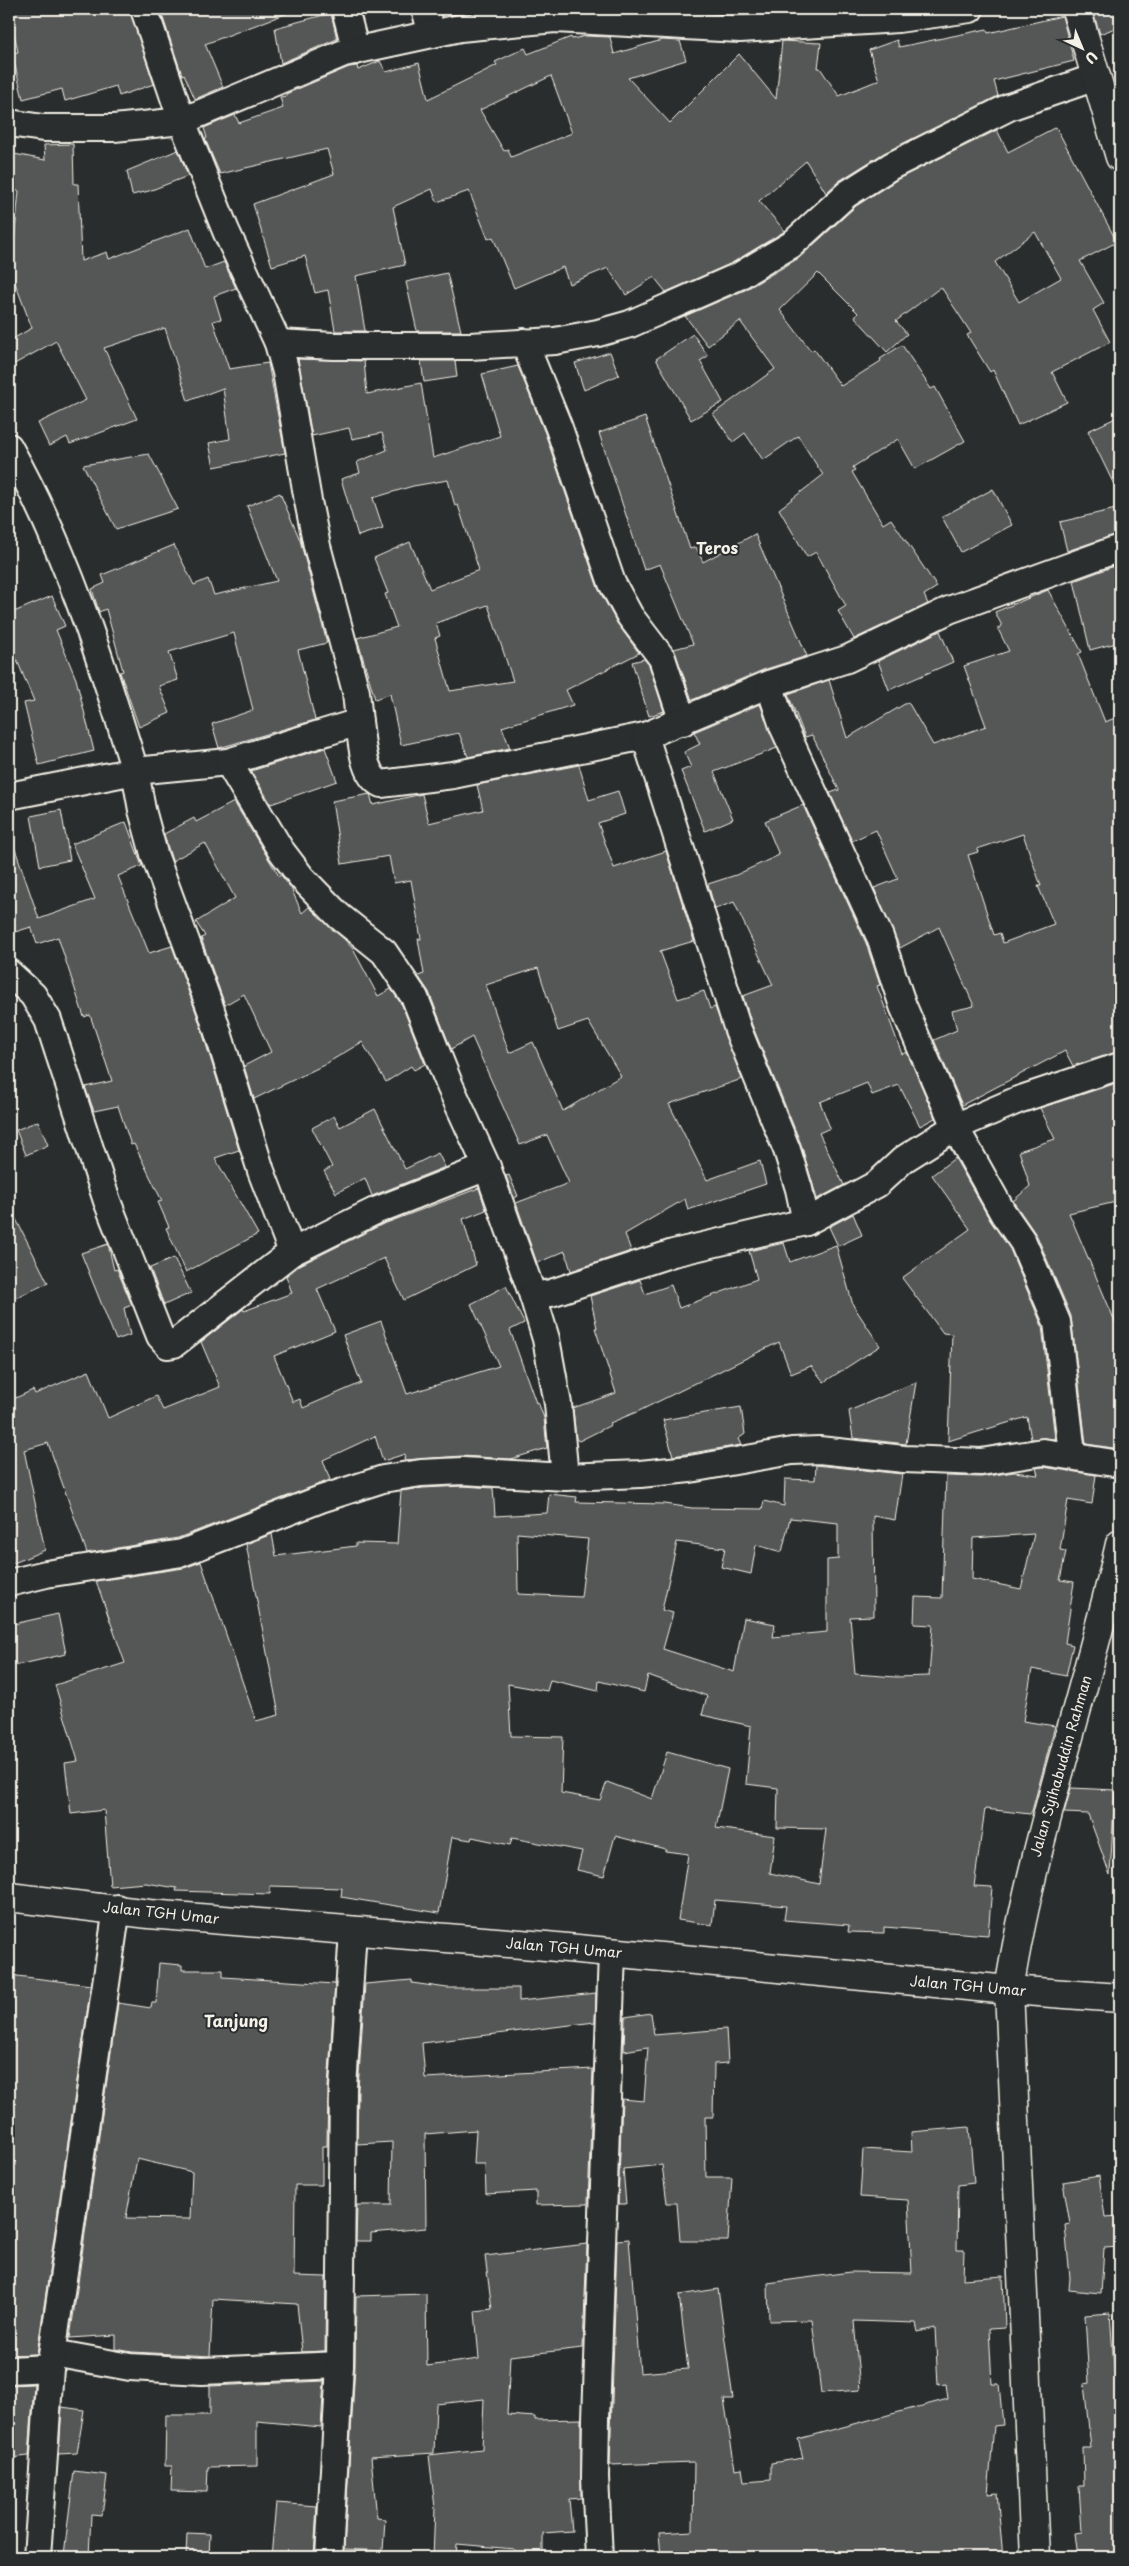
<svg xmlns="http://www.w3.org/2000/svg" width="1129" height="2566" font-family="'Playpen Sans',sans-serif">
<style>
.building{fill:#555756;stroke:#f4f1e8;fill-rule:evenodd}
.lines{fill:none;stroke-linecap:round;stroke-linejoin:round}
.minor-casing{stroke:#f4f1e8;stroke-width:30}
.tertiary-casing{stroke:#f4f1e8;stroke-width:31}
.secondary-casing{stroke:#f4f1e8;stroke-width:31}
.primary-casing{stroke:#f4f1e8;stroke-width:31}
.minor{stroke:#2a2d2e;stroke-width:26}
.tertiary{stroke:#2a2d2e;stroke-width:28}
.secondary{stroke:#2a2d2e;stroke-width:28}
.primary{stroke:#2a2d2e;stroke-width:28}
.labels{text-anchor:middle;stroke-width:4;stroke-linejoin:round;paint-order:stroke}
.street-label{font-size:14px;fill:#f4f1e8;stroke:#2a2d2e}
.quarter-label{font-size:16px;font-weight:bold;fill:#f4f1e8;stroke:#2a2d2e}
</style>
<rect width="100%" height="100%" fill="#2a2d2e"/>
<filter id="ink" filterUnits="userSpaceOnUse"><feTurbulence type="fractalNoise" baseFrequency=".02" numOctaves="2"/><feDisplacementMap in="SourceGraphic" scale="10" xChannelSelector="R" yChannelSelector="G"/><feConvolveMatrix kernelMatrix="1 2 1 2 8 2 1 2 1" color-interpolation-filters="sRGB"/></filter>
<g filter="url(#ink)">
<g class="building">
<polygon points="9,9 129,9 154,84 119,96 116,86 65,101 62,89 23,99 12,53 18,52"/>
<polygon points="160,9 293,9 293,11 205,44 223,87 195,99 184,74 182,75"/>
<polygon points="1092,9 1120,9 1120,26 1100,34"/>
<polygon points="331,13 337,39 281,63 275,28"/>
<path d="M1062,16L1074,61L994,81L998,96L884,153L839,181L826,193L806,161L759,201L785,231L732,263L666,292L654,277L626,295L608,268L569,284L563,267L514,288L493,237L488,239L469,191L437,202L432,189L393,207L405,265L356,276L365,331H335L328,290L315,293L305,256L272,266L253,204L334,174L327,149L220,174L205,139L207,138L204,128L235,115L239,123L283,108L280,97L286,96V94L349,67L357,66L358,70L380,61L386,72L419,63L428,99L497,65L495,62L525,48L528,54L571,37L572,39L586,36L610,37L614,54L662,40L680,41L686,60L628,78L670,123L739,54L776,99L782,41L821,43L818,68H820L839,96L879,80L869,50L897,40L899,47L987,29L988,33ZM551,76L572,133L511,157L508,149L504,151L480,110Z"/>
<path d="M1056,127L1117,242L1080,261L1104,303L1093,310L1110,342L1052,372L1067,402L1018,425L993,370L990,372L967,335L971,333L941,287L896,321L907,334L887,352L855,317L858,313L818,273L780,310L811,351L814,349L841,386L881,361L880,359L902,345L931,389L935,387L965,441L915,469L898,439L853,467L855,470L852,472L883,524L891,519L937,587L924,595L928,604L854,639L838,611L846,606L816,552L807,557L779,509L823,475L798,436L763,460L745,433L733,442L713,414L775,369L740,321L708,346L685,316L745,290L799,258L856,206L898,179L997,130L1008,152ZM1035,232L1061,278L1019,302L995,262Z"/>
<polygon points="73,144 74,184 78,184 81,261 107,252 109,259 190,228 205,269 224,262 236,288 214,296 221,319 213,321 229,369 268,363 285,453 214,467 209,443 230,439 223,388 188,401 165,328 104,348 137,419 70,444 67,437 49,446 38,423 86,400 56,341 9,367 9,341 32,328 11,272 19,191 9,190 9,153 45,160 44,145"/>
<polygon points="178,150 188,176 149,191 132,195 127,171"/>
<polygon points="447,273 461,331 417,331 406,282"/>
<polygon points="693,334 708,356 700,361 723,402 691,420 656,359"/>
<polygon points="610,352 619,375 584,390 575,363"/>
<path d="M298,359L364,361L367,394L421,383L433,458L500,436L482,374L518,366L545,433L598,588L617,623L639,653L566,690L573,705L502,727L510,748L468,757L459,733L401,745L390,694L375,699L357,638L397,627L385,594L388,593L374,558L410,542L430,589L479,570L458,505L455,506L448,480L413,486L373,498L383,528L358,536L341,479L360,473L357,462L387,450L382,433L352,439L349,428L312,436ZM488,605L513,681L450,691L435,638L440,636L436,623Z"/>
<polygon points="421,361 455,361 457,377 424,382"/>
<polygon points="1120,416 1120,497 1088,431"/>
<polygon points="645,417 690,549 696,547 703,562 755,534 807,656 763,670 692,700 674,649 693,644 660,564 644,570 599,433"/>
<polygon points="149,454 178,509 116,529 83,465"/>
<polygon points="993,489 1012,525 961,552 942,517"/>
<polygon points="280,493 300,540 327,643 298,650 315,720 219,748 212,724 253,710 234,633 169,652 178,680 159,686 170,713 139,727 120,672 123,671 106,609 99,612 92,589 105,583 102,575 174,545 194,585 208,579 214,595 277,581 247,506"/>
<polygon points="1120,508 1120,533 1067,551 1060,522"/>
<polygon points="1120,564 1120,642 1090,650 1074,581"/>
<path d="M1048,590L1082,652L1078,654L1105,722L1120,716V1051L1073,1066L1065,1051L962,1105L934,1040L957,1030L952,1011L974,1006L939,927L900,948L874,888L898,879L876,830L852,841L830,793L839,790L812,735L805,737L788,694L829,680L847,738L908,702L933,745L986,726L964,666L1009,651L998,629L1002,626L995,612ZM1023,834L1041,886H1038L1054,924L1003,943L1000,933L994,935L968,855L978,852L977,849Z"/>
<polygon points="52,596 65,626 56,630 76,679 94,751 39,765 24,703 34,701 9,641 9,614"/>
<polygon points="940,631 953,662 889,690 878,661"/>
<polygon points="644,659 649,665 664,711 649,716 632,662"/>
<polygon points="760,704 777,748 714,772 733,819 705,831 681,771 691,767 684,752 700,744 694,732"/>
<polygon points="325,748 337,781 271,804 251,771"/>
<path d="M579,765L589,800L618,791L625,814L598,823L614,868L666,851L694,941L660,951L678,999L704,991L710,1009L715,1007L742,1079L669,1104L707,1180L760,1161L766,1184L688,1210L685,1199L625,1234L631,1251L571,1271L565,1251L537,1263L516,1203L569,1183L547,1135L520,1145L472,1037L451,1049L429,992L418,976L424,974L418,939H421L411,880L394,883L389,856L342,864L332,801L370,794L373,805L422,794L429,823L483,810L477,785ZM538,968L558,1031L588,1021L621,1076L563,1111L533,1042L509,1053L486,985Z"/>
<polygon points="234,802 279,876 281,875 291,888 302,913 309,907 345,940 353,949 378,996 391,989 402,1005 425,1064 414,1070 411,1066 386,1082 362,1042 324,1065 254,1099 244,1066 271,1052 244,994 225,1005 201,938 205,936 196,922 235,898 205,843 172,861 164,834 194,818 196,822"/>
<polygon points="803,805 866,943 880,985 877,986 902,1054 907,1052 935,1118 920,1126 899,1085 872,1095 867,1083 820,1102 830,1128 819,1133 844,1185 817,1199 801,1144 752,1025 743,996 773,985 734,902 715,909 708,884 736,875 779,855 765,821"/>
<polygon points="61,810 70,860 40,866 31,816"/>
<polygon points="126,822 142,866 118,876 149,953 172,946 197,1015 239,1150 215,1158 258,1234 186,1272 166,1228 169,1227 158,1202 162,1201 134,1144 131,1145 118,1106 94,1111 85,1087 112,1081 90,1015 84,1017 58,937 37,944 31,927 9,934 9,843 13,843 39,919 95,899 72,844"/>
<polygon points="1120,1082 1120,1201 1069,1213 1120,1333 1120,1449 1086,1444 1071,1316 1037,1236 1013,1201 1030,1186 1019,1151 1055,1139 1040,1108"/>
<polygon points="375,1109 405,1169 438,1153 445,1167 372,1196 365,1178 336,1193 324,1171 332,1167 312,1128 334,1116 340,1127"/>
<polygon points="38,1121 48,1145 26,1155 16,1130"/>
<polygon points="955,1158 990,1220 1010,1249 1042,1326 1055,1439 1031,1439 1027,1417 948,1441 952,1334 943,1333 902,1278 970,1229 932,1175"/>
<polygon points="509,1175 518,1196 514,1198 506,1176"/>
<polygon points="479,1188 486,1210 463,1219 476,1265 404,1300 384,1258 317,1289 335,1331 274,1356 293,1402 300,1399 303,1408 361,1383 343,1335 381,1321 407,1394 499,1366 471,1304 506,1286 524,1323 510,1330 536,1403 538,1402 544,1418 547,1448 511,1459 462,1456 404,1460 405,1454 383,1461 375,1436 323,1460 330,1480 178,1538 87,1553 48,1443 24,1450 45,1550 9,1565 9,1401 33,1390 35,1394 89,1371 108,1418 156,1396 163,1410 220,1387 201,1342 243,1309 244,1311 292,1293 286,1276 300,1265 381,1225"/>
<polygon points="9,1205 48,1283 15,1298 9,1283"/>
<polygon points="853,1214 862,1235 838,1246 829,1227"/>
<polygon points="784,1243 790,1262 836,1245 853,1305 880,1346 824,1382 811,1366 791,1374 779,1342 639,1411 610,1423 611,1425 579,1441 576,1439 573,1408 616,1393 595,1328 597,1328 590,1296 640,1280 645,1294 671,1285 679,1308 757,1279 749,1251"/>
<polygon points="108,1244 114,1270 117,1269 132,1305 124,1308 130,1335 116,1340 81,1253"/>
<polygon points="174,1258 191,1293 164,1305 150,1268"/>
<polygon points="916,1382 906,1444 853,1438 849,1411"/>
<polygon points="741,1407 745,1434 738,1439 741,1445 673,1456 663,1420"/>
<path d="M816,1465L902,1474L895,1520L873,1516L874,1616L850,1617L855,1674L896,1677L929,1676L933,1625L914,1624L915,1597L942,1598L946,1476L981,1477L1014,1472L1038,1475L1036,1468L1043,1467L1096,1475L1092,1504L1068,1500L1060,1550L1066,1551L1060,1580L1074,1582L1065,1643L1073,1645L1066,1676L1032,1669L1023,1721L1055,1726L1032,1811L1030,1814L985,1809L974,1886L992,1887L988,1935L884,1927V1933L848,1932L849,1925L784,1920L786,1906L715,1900L712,1925L678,1920L688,1854L665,1851V1849L615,1836L604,1876L577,1870L582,1851L512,1838L510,1845L472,1837L471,1840L452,1837L439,1913L341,1897L342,1888L270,1886V1894L176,1891L177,1888L146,1883L110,1886L104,1810L71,1814L65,1763L78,1761L55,1685L125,1663L96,1581L184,1568L201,1562L256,1721L279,1715L246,1544L272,1534L276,1556L356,1546V1543L397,1544L401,1491L423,1488L463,1486L493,1488L495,1516L547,1513L549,1494L577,1497L576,1502L665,1504L692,1508L762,1509L764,1501L784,1506L785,1479L815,1480ZM790,1518L838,1523V1559L827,1560V1632L773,1637L775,1624L744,1618L734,1672L663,1649L673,1613L662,1610L677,1542L725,1548L721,1567L751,1574L756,1545L782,1552ZM517,1533L588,1539L581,1597L518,1594ZM1034,1534L1021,1589L972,1579L973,1538ZM648,1675L707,1696L702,1715L751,1726L746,1784L778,1788L777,1828L826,1829L819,1884L770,1873L775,1836L716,1828L728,1769L667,1752L652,1799L607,1782L600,1800L561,1793L563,1737L511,1736L508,1684L547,1691L550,1680L598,1691L599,1681L644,1692Z"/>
<polygon points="58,1614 66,1654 9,1667 9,1625"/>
<polygon points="1071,1788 1115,1790 1110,1875 1088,1814 1064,1813"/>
<path d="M159,1963L182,1965V1970H223V1977L335,1984L328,2087L327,2146H322V2185H295L294,2276L326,2277L325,2351L302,2352L297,2304L213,2299L210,2356L132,2352L116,2349V2335L70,2338L118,2003L151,2008L152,2003H156ZM137,2159L192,2172L190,2219L126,2218Z"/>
<polygon points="9,1975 91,1985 37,2354 9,2355"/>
<polygon points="412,1980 412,1983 447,1988 519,1988 519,2001 596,1993 595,2022 422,2043 425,2078 593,2069 588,2204 536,2205 536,2191 486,2194 485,2164 474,2164 476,2130 425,2134 426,2228 371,2233 371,2241 356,2241 357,2205 391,2205 392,2142 357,2144 358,2089 365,1984"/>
<polygon points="651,2013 654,2035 726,2029 728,2063 714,2064 713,2117 705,2117 706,2177 732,2177 728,2241 680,2241 677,2203 667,2203 662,2165 623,2169 626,2204 618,2204 622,2099 644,2101 648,2047 624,2051 625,2017"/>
<polygon points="969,2127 974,2183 958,2185 957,2250 964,2250 963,2279 1003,2276 1005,2328 989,2329 992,2384 999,2384 1003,2425 994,2426 988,2494 997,2493 1003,2557 809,2557 809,2551 765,2557 661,2557 659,2533 693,2531 694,2462 610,2465 617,2240 629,2239 640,2373 688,2369 679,2295 718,2289 733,2399 724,2399 735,2469 742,2468 744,2482 771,2480 771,2463 803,2458 798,2439 948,2399 946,2384 938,2385 935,2328 918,2332 916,2323 854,2321 860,2390 821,2393 812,2320 769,2321 768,2283 850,2272 912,2273 908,2200 860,2197 863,2149 912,2152 911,2132"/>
<polygon points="1099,2176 1105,2217 1120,2216 1120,2247 1104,2248 1101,2293 1069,2290 1070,2278 1065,2225 1070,2224 1063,2182"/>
<polygon points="587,2244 583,2348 510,2356 507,2415 535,2417 535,2420 581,2419 581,2498 569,2499 572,2531 543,2533 543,2557 514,2557 514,2549 457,2544 456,2557 433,2557 435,2508 429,2455 482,2449 484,2399 436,2404 434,2453 371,2457 377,2518 385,2519 383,2551 344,2549 355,2366 356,2296 426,2294 427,2366 479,2359 475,2311 492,2309 485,2256"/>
<polygon points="1110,2313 1115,2380 1120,2379 1120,2557 1077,2557 1074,2533 1082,2532 1079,2486 1084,2486 1083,2448 1091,2448 1084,2384 1089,2383 1085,2315"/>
<polygon points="324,2381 321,2427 257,2421 257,2466 208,2467 207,2492 171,2491 172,2466 165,2466 166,2415 210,2415 210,2386"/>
<polygon points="34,2384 29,2456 9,2458 9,2385"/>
<polygon points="62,2407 84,2410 77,2453 59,2454"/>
<polygon points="74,2471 107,2475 102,2516 91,2515 89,2556 64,2555"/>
<polygon points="276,2503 317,2506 314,2557 271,2557"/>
<polygon points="187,2533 210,2534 209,2557 186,2557"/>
</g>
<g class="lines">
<g class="minor-casing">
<g id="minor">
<polyline points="144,9 182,121 226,231 278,343 286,372 308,501 317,546 356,692 359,722"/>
<polyline points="345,9 356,51"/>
<polyline points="425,9 432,34"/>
<polyline points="9,123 43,128 114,128 182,121 344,53 460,28 555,19 740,29 898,19 970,9"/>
<polyline points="524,342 559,428 612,583 630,616 662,658 683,722"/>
<polyline points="278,343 334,346 470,346 555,341 598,333 630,324 739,276 772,256 791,245 847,194 891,166 1009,107 1096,77"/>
<path d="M9,447C66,549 101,659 135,771L228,762L359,722C362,740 362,775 381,784L453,775L645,736L769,684L847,659L949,610L1120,548"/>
<polyline points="769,684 783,726 880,937 903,1006 955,1127 1018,1100 1120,1066"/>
<polyline points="645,736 738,1030 787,1150 799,1189 806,1222"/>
<polyline points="228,762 280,849 302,878 339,916 384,952 415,998 450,1086 487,1167 533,1296 546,1339 558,1404 565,1477"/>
<polyline points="9,796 135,771 142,810 154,854 211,1010 261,1171 292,1252"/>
<polyline points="9,973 33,995 48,1020 107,1201 160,1336 168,1345 174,1344 292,1252 375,1211 487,1167"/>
<polyline points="533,1296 551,1293 673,1253 806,1222 877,1184 904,1159 955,1127 1003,1213 1023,1242 1057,1322 1072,1454"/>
<polyline points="9,1583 46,1574 182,1553 321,1499 383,1479 421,1473 463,1471 565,1477 640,1474 690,1469 792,1451 819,1450 904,1459 981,1462 1043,1452 1120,1464"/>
<polyline points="53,2353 130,2367 202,2371 340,2365"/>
<polyline points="9,2370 50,2368"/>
<polyline points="37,2557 50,2368 117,1908"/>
<polyline points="329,2557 340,2365 343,2088 353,1930"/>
<polyline points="599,2557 595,2477 596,2419 612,1952"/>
</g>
</g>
<g class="tertiary-casing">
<g id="tertiary">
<polyline points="1076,9 1120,157"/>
<path d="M1009,1990C1033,1838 1086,1694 1120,1544"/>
</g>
</g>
<g class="secondary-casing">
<polyline id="secondary" points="1009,1990 1035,2557"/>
</g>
<g class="primary-casing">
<polyline id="primary" points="9,1897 149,1914 546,1946 1009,1990 1120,1998"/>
</g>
<use href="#minor" class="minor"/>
<use href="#tertiary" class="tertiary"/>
<use href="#secondary" class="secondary"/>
<use href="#primary" class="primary"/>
</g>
</g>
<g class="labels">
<g class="street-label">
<text transform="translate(1061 1766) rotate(-74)" y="5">Jalan Syihabuddin Rahman</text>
<text transform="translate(161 1913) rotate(6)" y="5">Jalan TGH Umar</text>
<text transform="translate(564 1948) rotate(5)" y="5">Jalan TGH Umar</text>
<text transform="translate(968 1986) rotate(5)" y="5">Jalan TGH Umar</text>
</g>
<g class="quarter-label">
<text x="717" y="554">Teros</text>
<text x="236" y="2027">Tanjung</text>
</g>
</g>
<rect width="1129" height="2566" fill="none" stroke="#2a2d2e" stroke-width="30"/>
<rect x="15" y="15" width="1099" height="2536" fill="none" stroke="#f4f1e8" stroke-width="2" filter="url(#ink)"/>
<g transform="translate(1082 48) rotate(136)" stroke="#2a2d2e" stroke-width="4" paint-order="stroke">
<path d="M0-4L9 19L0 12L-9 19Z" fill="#f4f1e8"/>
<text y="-8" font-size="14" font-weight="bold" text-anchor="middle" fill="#f4f1e8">U</text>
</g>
</svg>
